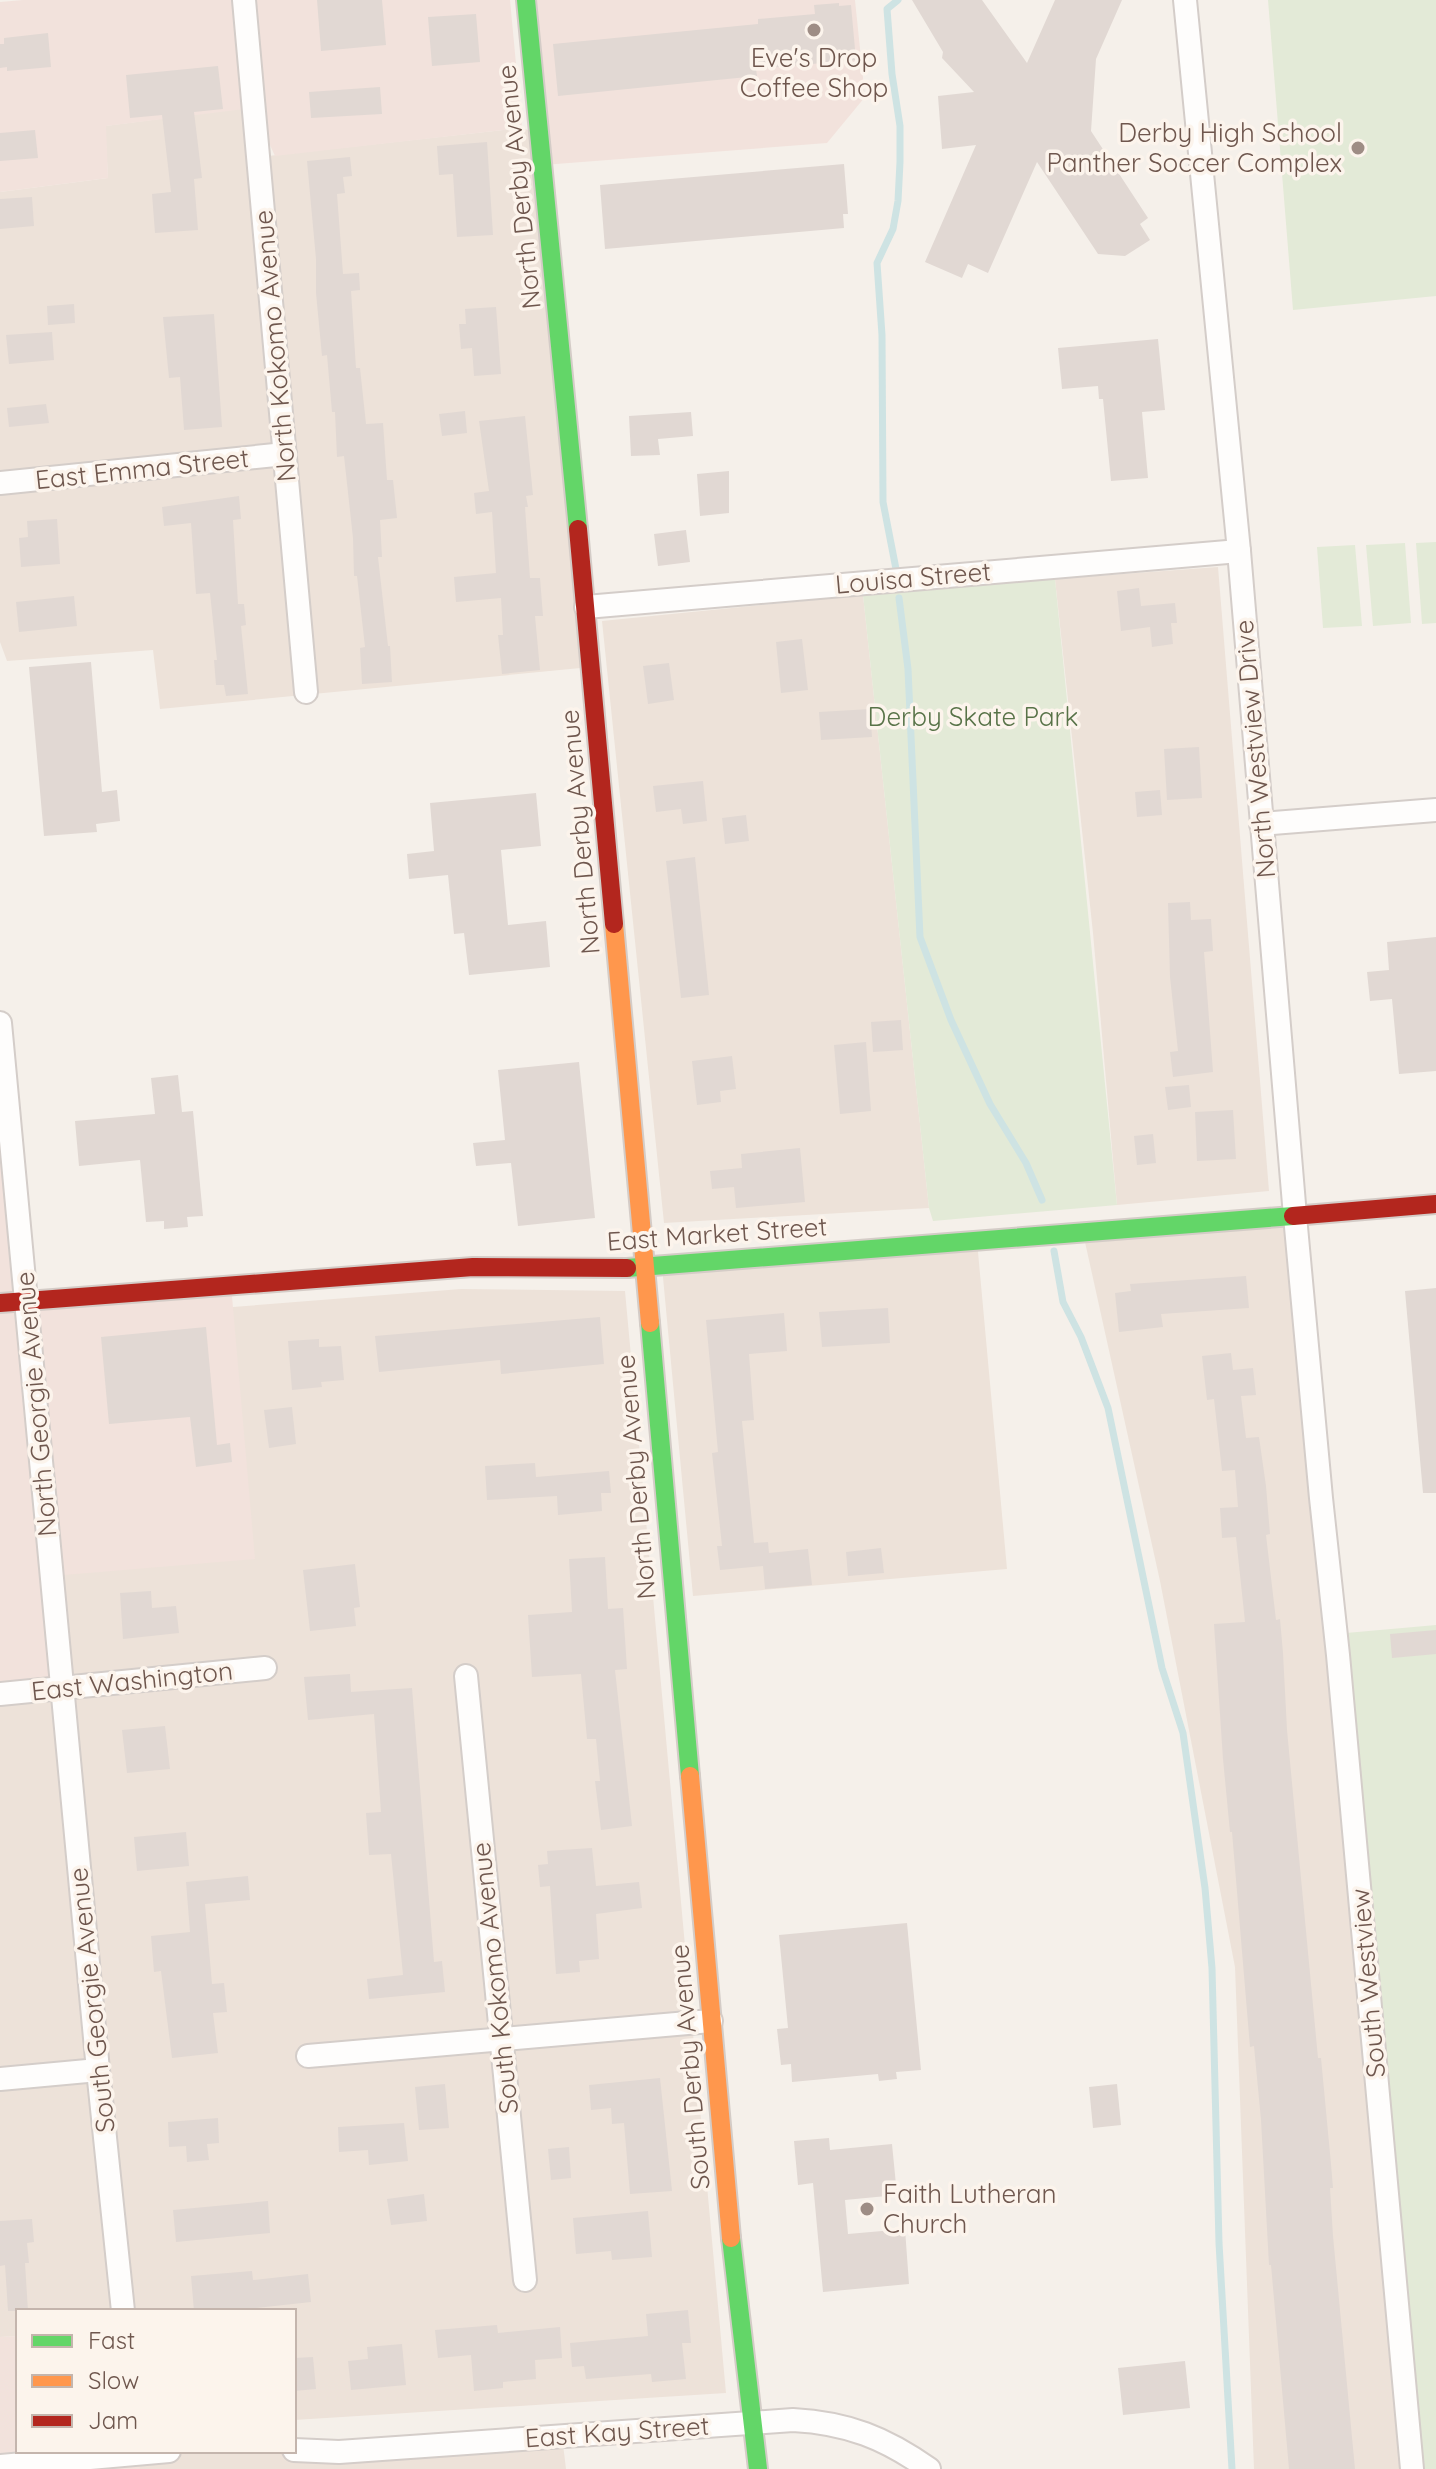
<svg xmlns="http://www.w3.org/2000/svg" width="1436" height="2469" font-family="Quicksand,sans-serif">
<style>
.residential{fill:#ede2d9}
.commercial{fill:#f2e2dc}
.green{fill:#e3ead7}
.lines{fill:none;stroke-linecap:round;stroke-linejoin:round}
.stream{stroke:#cee3e3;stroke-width:7}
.building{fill:#e1d8d3}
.street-casing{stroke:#d4cdc9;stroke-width:26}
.fast-casing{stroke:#d4ccc7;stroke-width:22}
.slow-casing{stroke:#d4ccc7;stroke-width:22}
.jam-casing{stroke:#d4ccc7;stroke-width:22}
.street{stroke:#fefdfc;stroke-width:22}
.fast{stroke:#63d668;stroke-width:18}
.slow{stroke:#ff974d;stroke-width:18}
.jam{stroke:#b3261e;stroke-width:18}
.poi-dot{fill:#9e8d85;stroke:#fcf4ec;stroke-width:3}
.labels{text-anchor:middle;stroke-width:7;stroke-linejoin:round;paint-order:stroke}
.poi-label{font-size:26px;fill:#6f574e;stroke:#fcf4ec}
.street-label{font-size:26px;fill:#6f574e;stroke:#fcf4ec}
.park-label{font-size:26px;fill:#587348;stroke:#fcf4ec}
</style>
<rect width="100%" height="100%" fill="#f5f0ea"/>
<g class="residential">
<polygon points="253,107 259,157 522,128 539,134 591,667 160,709 153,650 7,661 0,642 0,192 108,178 105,126"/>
<polygon points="1218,567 1269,1191 1117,1205 1093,933 1055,579"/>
<polygon points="863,595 929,1208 664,1223 602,621"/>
<polygon points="1295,1216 1412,2469 1254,2469 1235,1967 1160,1581 1083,1233"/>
<polygon points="977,1241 1007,1569 693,1596 662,1267"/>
<polygon points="461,1289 625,1291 726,2393 294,2420 294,2311 18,2311 18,2336 0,2337 0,1694 52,1576 233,1307"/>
<polygon points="562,2436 566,2469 139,2469 138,2454 294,2451"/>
</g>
<g class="commercial">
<polygon points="23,0 510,0 522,128 275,156 253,108 106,126 108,178 0,192 0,2"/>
<polygon points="526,0 855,0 865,97 827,143 543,165"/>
<polygon points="0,1023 27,1301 231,1285 255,1559 52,1576 62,1689 0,1694"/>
<polygon points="18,2336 18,2451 200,2451 138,2454 140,2469 0,2469 0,2337"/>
</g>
<g class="green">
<polygon points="1268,0 1436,0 1436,296 1293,310"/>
<polygon points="1436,542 1436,623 1422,624 1416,543"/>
<polygon points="1405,543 1411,623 1373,626 1366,545"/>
<polygon points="1355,545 1362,626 1323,628 1317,547"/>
<polygon points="1055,579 1117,1205 933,1221 929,1208 863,595"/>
<polygon points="1436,1625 1436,2469 1422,2469 1346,1633"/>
</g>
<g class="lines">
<g class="stream">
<polyline points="896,569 883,502 882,335 877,263 893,229 898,201 900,162 900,126 892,74 887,9 898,0"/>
<polyline points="899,598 908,669 920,937 951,1020 990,1104 1026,1163 1042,1200"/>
<polyline points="1054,1251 1063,1302 1081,1337 1108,1408 1162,1668 1183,1733 1205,1888 1212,1968 1219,2243 1232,2469"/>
</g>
</g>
<g class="building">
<polygon points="317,0 382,0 386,45 321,51"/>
<polygon points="912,0 982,0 1027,63 1055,0 1122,0 1096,59 1091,131 1148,218 1140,224 1150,240 1125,256 1098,254 1037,162 988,273 968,264 962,278 925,262 976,145 942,149 938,96 974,92 942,58 943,52"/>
<polygon points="839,3 839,6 851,5 856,60 756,69 757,76 558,96 553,44 758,24 758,19 815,14 814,5"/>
<polygon points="476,14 480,62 432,66 428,17"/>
<polygon points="48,33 51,67 7,71 7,67 0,68 0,44 4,44 4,38"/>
<polygon points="218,66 223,109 194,112 202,178 194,179 198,230 155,233 152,194 171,192 162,115 130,118 126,75"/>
<polygon points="380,87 382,114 311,118 309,92"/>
<polygon points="35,130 38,158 0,161 0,133"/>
<polygon points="487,142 493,235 457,237 453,174 439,175 437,146"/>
<polygon points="350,157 352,176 343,177 345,193 337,194 343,274 359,273 360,290 351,291 356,368 360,368 366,424 383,423 387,480 393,480 397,518 380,520 382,557 378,557 388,646 390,646 392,682 362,684 360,648 365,647 357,576 354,576 353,538 344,456 337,457 335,412 332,412 327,355 322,356 316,293 316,259 307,161"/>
<polygon points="844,164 848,214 843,214 844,228 605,249 600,185"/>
<polygon points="32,197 34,226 0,229 0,199"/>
<polygon points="74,304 75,323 48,325 47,306"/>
<polygon points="496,307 501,374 474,376 472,348 461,349 459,324 466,324 465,309"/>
<polygon points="214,314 222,427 184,430 180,377 169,378 163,317"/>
<polygon points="52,332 54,360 9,364 6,335"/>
<polygon points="1158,339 1165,410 1142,412 1148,478 1111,481 1103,399 1099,399 1098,386 1062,389 1058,348"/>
<polygon points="46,404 49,423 9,427 7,408"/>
<polygon points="465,411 467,433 442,436 439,414"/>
<polygon points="691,412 693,436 658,439 660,455 631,456 629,416"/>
<polygon points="525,416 533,495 526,496 528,507 525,507 530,578 540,578 543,616 535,616 540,670 502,674 498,635 503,635 501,598 456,602 454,577 496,573 492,512 476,514 474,493 489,491 479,421"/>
<polygon points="729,471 729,513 700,516 697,474"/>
<polygon points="239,496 241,519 233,520 238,604 244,604 246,625 241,626 248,694 226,696 224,685 216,685 214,660 217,660 210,593 196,594 191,523 164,526 162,507"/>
<polygon points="57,519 60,564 21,567 19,538 28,537 27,521"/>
<polygon points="686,530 690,562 658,566 654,534"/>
<polygon points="1139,588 1141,606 1175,603 1177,623 1171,623 1173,644 1152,647 1150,627 1121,631 1117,591"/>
<polygon points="74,596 77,626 19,632 16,602"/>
<polygon points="802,639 808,690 781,693 776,642"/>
<polygon points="91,662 102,792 117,790 120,821 96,824 97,832 44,836 29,667"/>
<polygon points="669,663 674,700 648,704 643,666"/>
<polygon points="870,709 872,737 821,740 819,712"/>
<polygon points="1199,747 1202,798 1167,800 1164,749"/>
<polygon points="703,781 707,821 683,824 681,809 656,812 653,786"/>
<polygon points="1160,790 1162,815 1137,817 1135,792"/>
<polygon points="536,793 541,846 501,850 508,925 546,921 550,967 469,975 464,933 454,934 448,875 409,879 407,854 434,851 430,803"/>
<polygon points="746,815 749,841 725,844 722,818"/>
<polygon points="695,857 709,995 681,998 666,861"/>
<polygon points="1190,902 1191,920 1211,919 1213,951 1204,952 1213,1072 1173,1077 1170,1052 1178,1051 1170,977 1168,903"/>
<polygon points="1436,937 1436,1071 1399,1074 1392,999 1370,1001 1367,972 1389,970 1387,942"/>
<polygon points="901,1020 903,1050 873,1052 871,1022"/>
<polygon points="866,1042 871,1111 840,1114 834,1045"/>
<polygon points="732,1056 736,1089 720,1091 721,1102 697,1105 692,1061"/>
<polygon points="579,1062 595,1218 518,1226 511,1163 476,1166 473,1143 505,1140 498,1070"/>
<polygon points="178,1075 182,1112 193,1111 203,1216 187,1217 188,1227 164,1229 164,1221 146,1222 140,1160 79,1166 75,1121 155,1114 151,1078"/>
<polygon points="1189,1085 1191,1107 1168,1110 1165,1087"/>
<polygon points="1233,1110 1236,1159 1197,1161 1195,1112"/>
<polygon points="1153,1134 1156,1163 1137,1165 1134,1136"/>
<polygon points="800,1148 805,1202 736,1208 734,1187 712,1189 710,1171 742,1168 741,1154"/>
<polygon points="1246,1276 1249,1308 1161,1314 1163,1327 1119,1332 1115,1293 1131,1291 1130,1284"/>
<polygon points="1436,1288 1436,1493 1423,1493 1405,1291"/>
<polygon points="888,1308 890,1343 822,1347 819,1312"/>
<polygon points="784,1313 787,1351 749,1354 754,1420 742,1421 754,1543 768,1542 769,1553 808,1549 812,1585 765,1589 763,1566 720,1570 717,1546 722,1546 712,1453 718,1452 706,1320"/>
<polygon points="600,1317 604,1364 501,1374 500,1360 379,1372 375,1336"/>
<polygon points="206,1327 217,1445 230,1443 232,1462 196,1467 190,1417 109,1424 101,1337"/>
<polygon points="319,1339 319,1347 341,1346 344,1380 321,1382 322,1387 292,1390 288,1341"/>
<polygon points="1231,1353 1233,1370 1253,1368 1256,1395 1241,1396 1246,1438 1259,1437 1266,1486 1270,1534 1266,1535 1276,1620 1280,1619 1283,1653 1287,1730 1318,2058 1321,2058 1331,2164 1333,2188 1330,2188 1333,2236 1355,2469 1289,2469 1271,2265 1269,2265 1261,2120 1254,2046 1250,2047 1232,1832 1230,1832 1223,1759 1214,1624 1245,1622 1236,1537 1222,1538 1220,1508 1238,1507 1235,1470 1222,1471 1214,1399 1207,1400 1202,1356"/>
<polygon points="292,1407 296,1444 269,1448 264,1410"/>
<polygon points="535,1463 536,1477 609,1471 611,1493 601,1493 602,1511 558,1515 557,1496 487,1500 485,1466"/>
<polygon points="881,1548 884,1573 848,1576 846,1552"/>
<polygon points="605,1557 608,1609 623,1608 627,1669 615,1670 632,1826 601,1830 595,1781 600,1781 596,1739 587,1739 581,1674 532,1677 528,1615 572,1612 569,1559"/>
<polygon points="355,1564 360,1607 354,1608 356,1626 310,1631 303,1570"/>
<polygon points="151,1591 152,1608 176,1606 179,1633 123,1639 120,1593"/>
<polygon points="1436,1630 1436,1654 1392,1658 1390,1634"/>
<polygon points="350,1674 351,1692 412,1688 434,1962 442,1961 445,1992 369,1999 367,1979 403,1975 391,1854 369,1855 366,1813 381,1812 374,1714 308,1720 304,1677"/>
<polygon points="165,1726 170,1769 127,1773 122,1730"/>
<polygon points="186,1832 189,1866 137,1871 134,1837"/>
<polygon points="592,1848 596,1886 639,1882 642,1908 596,1914 599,1959 579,1961 580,1972 556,1974 550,1886 540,1887 538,1865 548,1864 547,1851"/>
<polygon points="248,1876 250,1900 205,1904 212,1984 224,1983 227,2012 213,2013 218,2053 172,2058 161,1971 154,1972 151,1936 190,1932 186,1882"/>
<polygon points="907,1923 921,2070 896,2072 897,2079 879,2081 878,2074 792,2082 791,2064 781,2065 777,2029 788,2028 779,1935"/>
<polygon points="660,2078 672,2191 630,2194 624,2123 612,2124 611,2108 591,2110 589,2085"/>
<polygon points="445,2084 449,2128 419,2130 415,2087"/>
<polygon points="1117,2084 1121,2125 1093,2128 1089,2087"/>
<polygon points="218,2118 219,2143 207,2144 209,2160 187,2162 186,2146 169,2147 168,2122"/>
<polygon points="404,2123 408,2161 369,2165 368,2150 339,2152 338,2127"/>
<polygon points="829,2138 830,2150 892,2144 897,2195 845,2200 848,2234 905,2229 909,2284 823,2292 813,2183 798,2185 794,2141"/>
<polygon points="569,2147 571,2178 551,2180 548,2149"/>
<polygon points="424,2194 427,2221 391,2225 387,2199"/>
<polygon points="268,2201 270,2233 176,2242 173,2210"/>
<polygon points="648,2211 652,2257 612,2260 611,2251 576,2254 573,2218"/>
<polygon points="32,2219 34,2242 27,2243 29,2263 25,2263 28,2311 8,2311 5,2265 0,2266 0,2221"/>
<polygon points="252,2271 253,2280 308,2274 311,2302 228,2311 194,2311 191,2276"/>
<polygon points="688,2310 691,2343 682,2343 686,2379 652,2382 651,2374 586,2379 584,2366 572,2367 570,2343 648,2336 646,2314"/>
<polygon points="497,2325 498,2333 560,2327 562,2358 535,2360 536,2379 503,2382 503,2388 474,2391 471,2355 438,2358 435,2330"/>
<polygon points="402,2344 406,2385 351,2390 348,2361 368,2359 367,2347"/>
<polygon points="313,2357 316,2389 294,2391 294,2358"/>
<polygon points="1185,2361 1190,2408 1123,2415 1118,2368"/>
</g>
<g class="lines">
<g class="street-casing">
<g id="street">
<polyline points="244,0 306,692"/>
<polyline points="1185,0 1239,551 1295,1216 1321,1498 1338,1655 1412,2469"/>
<polyline points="0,483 285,454"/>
<polyline points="586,607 1239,551"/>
<polyline points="1261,824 1436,810"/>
<polyline points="0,1023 98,2070 123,2311"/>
<polyline points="466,1676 525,2280"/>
<polyline points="0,1694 265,1668"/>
<polyline points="308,2056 711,2021"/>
<polyline points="0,2079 98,2070"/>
<path d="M294,2450L339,2452L793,2420C848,2423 885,2438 929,2469"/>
<polyline points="0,2466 169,2451"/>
</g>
</g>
<g class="fast-casing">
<g id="fast">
<polyline points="526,0 578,529"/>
<polyline points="627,1268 1293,1216"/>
<polyline points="650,1323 690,1776"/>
<polyline points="731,2238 758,2469"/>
</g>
</g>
<g class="slow-casing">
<g id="slow">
<polyline points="614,924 650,1323"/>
<polyline points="690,1776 731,2238"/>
</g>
</g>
<g class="jam-casing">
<g id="jam">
<polyline points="578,529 614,924"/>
<polyline points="1293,1216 1436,1204"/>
<polyline points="0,1303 473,1267 627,1268"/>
</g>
</g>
<use href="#street" class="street"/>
<use href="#fast" class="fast"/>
<use href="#slow" class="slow"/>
<use href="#jam" class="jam"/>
</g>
<g class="poi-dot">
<circle cx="814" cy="30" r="8"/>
<circle cx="1358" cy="148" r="8"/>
<circle cx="867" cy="2209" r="8"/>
</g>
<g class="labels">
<g class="poi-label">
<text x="814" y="67">Eve's Drop<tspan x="814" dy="30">Coffee Shop</tspan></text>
<text x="1342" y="142" text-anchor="end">Derby High School<tspan x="1342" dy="30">Panther Soccer Complex</tspan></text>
<text x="883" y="2203" text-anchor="start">Faith Lutheran<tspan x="883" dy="30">Church</tspan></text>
</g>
<g class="street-label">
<text transform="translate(519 187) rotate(-96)" y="9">North Derby Avenue</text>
<text transform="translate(275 346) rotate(-95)" y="9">North Kokomo Avenue</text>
<text transform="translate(142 469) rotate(-6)" y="9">East Emma Street</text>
<text transform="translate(913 578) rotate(-5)" y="9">Louisa Street</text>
<text transform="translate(1255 749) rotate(-95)" y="9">North Westview Drive</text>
<text transform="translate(580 832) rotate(-95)" y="9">North Derby Avenue</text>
<text transform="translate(717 1234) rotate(-4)" y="9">East Market Street</text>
<text transform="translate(36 1404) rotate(-95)" y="9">North Georgie Avenue</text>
<text transform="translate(636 1477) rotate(-95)" y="9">North Derby Avenue</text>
<text transform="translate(132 1681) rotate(-6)" y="9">East Washington</text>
<text transform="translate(495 1978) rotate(-96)" y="9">South Kokomo Avenue</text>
<text transform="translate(1368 1983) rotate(-95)" y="9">South Westview</text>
<text transform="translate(92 2000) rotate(-96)" y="9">South Georgie Avenue</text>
<text transform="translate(690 2067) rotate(-95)" y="9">South Derby Avenue</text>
<text transform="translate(617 2432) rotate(-4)" y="9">East Kay Street</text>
</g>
<g class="park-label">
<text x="973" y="726">Derby Skate Park</text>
</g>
</g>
<rect x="16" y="2309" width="280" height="144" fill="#fcf4ec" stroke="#c4b5ad" stroke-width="2"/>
<rect x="32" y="2335" width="40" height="12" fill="#63d668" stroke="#c4b5ad" stroke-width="2"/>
<text x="88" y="2349" font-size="24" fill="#6f574e">Fast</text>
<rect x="32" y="2375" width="40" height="12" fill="#ff974d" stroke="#c4b5ad" stroke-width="2"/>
<text x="88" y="2389" font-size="24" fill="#6f574e">Slow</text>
<rect x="32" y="2415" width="40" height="12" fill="#b3261e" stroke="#c4b5ad" stroke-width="2"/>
<text x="88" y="2429" font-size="24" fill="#6f574e">Jam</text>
</svg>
